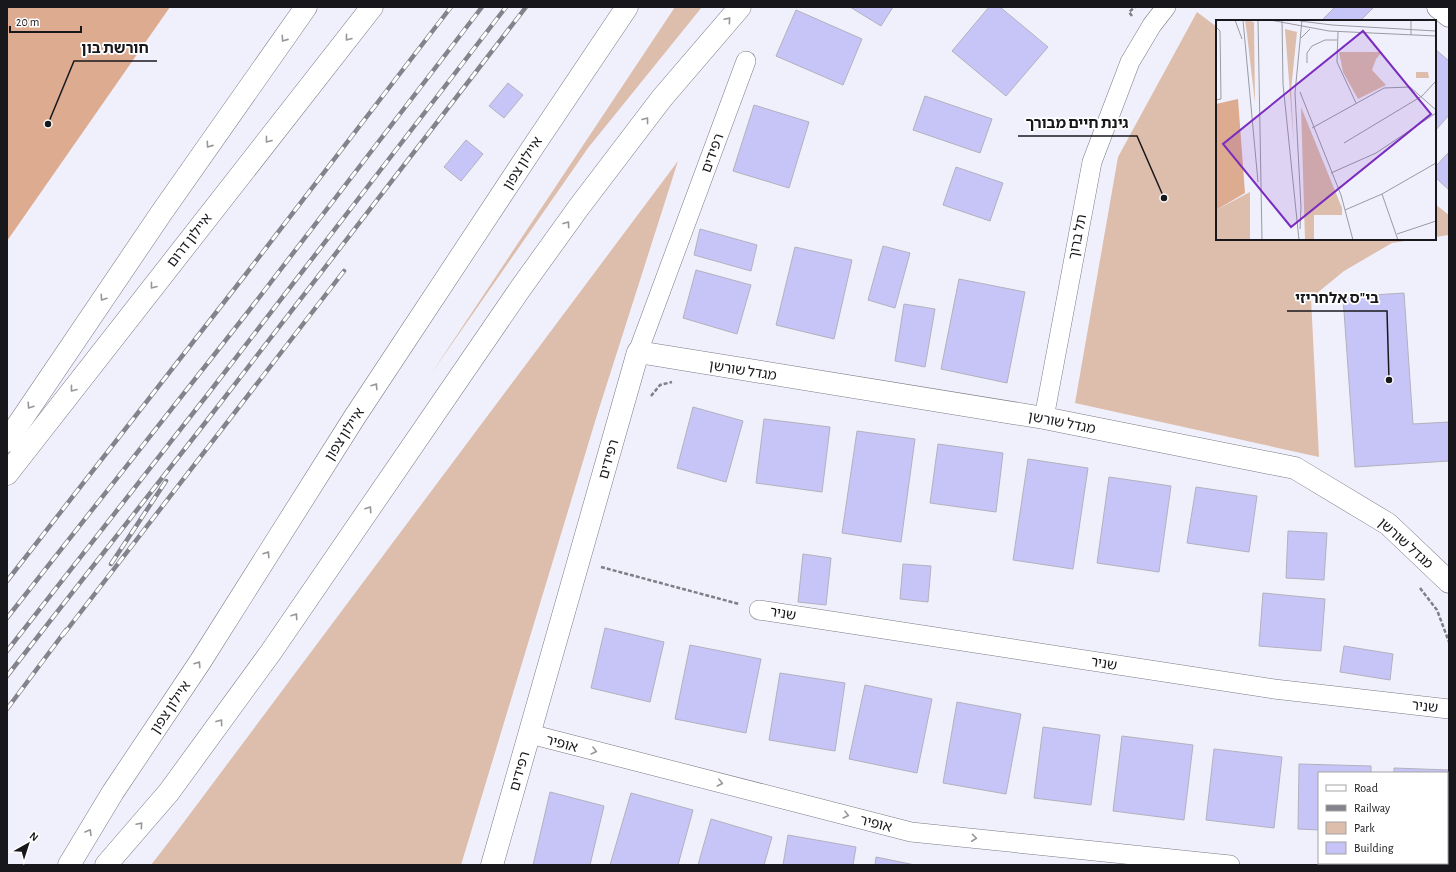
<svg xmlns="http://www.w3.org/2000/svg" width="1456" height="872" font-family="'Alegreya Sans','Noto Sans Hebrew',sans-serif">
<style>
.green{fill:#ddbdab}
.forest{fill:#ddab8f}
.building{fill:#c7c5f7;stroke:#b2b1bd}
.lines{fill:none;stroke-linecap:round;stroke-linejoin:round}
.minor-casing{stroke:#7a7a85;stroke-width:20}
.tertiary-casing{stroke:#7a7a85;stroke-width:23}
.secondary-casing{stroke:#7a7a85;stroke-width:23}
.motorway-casing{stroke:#7a7a85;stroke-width:23}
.path{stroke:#7e7e86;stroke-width:2.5;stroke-dasharray:4 2;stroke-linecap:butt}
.minor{stroke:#fff;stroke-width:19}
.tertiary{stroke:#fff;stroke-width:22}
.secondary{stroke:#fff;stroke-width:22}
.motorway{stroke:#fff;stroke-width:22}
.rail-casing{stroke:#83838b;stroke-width:4.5}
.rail{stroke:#fff;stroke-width:3;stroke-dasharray:9;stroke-linecap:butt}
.oneway{stroke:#979799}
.labels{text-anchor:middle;stroke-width:3.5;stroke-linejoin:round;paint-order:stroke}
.street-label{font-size:14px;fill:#18181c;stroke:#fff}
.inset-road{fill:none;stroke:#9a9aa3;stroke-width:1}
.view{fill:#7b2cbf;fill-opacity:0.15;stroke:#7b2cbf;stroke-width:2}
.inset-edge{fill:none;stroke:#18181c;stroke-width:2}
.leader{fill:none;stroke:#18181c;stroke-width:1.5}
.callout-dot{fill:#18181c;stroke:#fff;stroke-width:1.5}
.callout-label{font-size:15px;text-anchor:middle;font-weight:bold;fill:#18181c;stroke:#fff;stroke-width:3.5;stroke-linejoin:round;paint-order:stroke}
</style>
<rect width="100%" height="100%" fill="#f0f0fd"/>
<g class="green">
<polygon points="675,7 702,7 588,148 431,374"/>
<polygon points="1197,12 1217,27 1217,239 1419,239 1392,243 1344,271 1311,298 1319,457 1075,403 1118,157"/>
<polygon points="678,161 597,415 461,865 151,865 178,830"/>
<polygon points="1435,204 1449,215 1449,235 1435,237"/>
</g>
<polygon class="forest" points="7,7 170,7 7,241"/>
<g class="building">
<polygon points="850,7 893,7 881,26"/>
<polygon points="989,7 1000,7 1048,47 1006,96 952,51"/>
<polygon points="1335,7 1374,7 1360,21 1321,21"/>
<polygon points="796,10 862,39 843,85 776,56"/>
<polygon points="1435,49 1449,61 1449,115 1435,131"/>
<polygon points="508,83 523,95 504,118 489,106"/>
<polygon points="925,96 992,119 980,153 913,130"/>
<polygon points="754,105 809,122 789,188 733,171"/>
<polygon points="466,140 483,154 461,181 444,167"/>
<polygon points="1449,152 1449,190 1435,177 1435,167"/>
<polygon points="956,167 1003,183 990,221 943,205"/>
<polygon points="700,229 757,245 751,271 694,255"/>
<polygon points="883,246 910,253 895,308 868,300"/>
<polygon points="795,247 852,260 834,339 776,325"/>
<polygon points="696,270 751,285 737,334 683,318"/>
<polygon points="959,279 1025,292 1007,383 941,369"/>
<polygon points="1404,293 1413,424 1449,422 1449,461 1355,467 1343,297"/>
<polygon points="904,304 935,309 925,367 895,361"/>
<polygon points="693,407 743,421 726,482 677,468"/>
<polygon points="764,419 830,427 822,492 756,483"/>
<polygon points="857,431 915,439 901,542 842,533"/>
<polygon points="938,444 1003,453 996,512 930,503"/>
<polygon points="1028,459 1088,468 1073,569 1013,560"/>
<polygon points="1109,477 1171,486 1159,572 1097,563"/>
<polygon points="1196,487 1257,496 1249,552 1187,543"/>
<polygon points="1288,531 1327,533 1324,580 1286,578"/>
<polygon points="803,554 831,558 826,605 798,602"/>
<polygon points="903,564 931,566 928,602 900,599"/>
<polygon points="1263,593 1325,599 1321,651 1259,646"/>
<polygon points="605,628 664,642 650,702 591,688"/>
<polygon points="690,645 761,659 746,733 675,719"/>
<polygon points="1344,646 1393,654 1390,680 1340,672"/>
<polygon points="780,673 845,683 835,751 769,740"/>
<polygon points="865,685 932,699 917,773 849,759"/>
<polygon points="957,702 1021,714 1006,794 943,783"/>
<polygon points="1043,727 1100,735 1091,805 1034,798"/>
<polygon points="1122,736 1193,745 1184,820 1113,811"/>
<polygon points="1214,749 1282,757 1274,828 1206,820"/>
<polygon points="1299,764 1371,766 1371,773 1319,773 1319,830 1298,829"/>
<polygon points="1394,768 1449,770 1449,841 1447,841 1447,773 1394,773"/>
<polygon points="550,792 604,806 590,865 533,865"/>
<polygon points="631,793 693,810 678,865 610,865"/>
<polygon points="711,819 772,837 764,865 698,865"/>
<polygon points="788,835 856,847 853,865 783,865"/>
<polygon points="876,857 915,865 875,865"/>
</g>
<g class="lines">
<g class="minor-casing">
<g id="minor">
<polyline points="638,352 746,61"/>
<polyline points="1044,418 1092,162 1130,62 1152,25 1166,7"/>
<polyline points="759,610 1274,689 1449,709"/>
<polyline points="530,734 911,832 1230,865"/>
</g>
</g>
<g class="tertiary-casing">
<polyline id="tertiary" points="492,865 638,352 1044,418 1295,468 1388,524 1449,582"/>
</g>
<g class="secondary-casing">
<polyline id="secondary" points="1438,7 1449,16"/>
</g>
<g class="motorway-casing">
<g id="motorway">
<polyline points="7,441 162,212 306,7"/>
<polyline points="7,474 372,7"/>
<polyline points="69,865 113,792 200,662 354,418 535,144 627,7"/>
<polyline points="106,865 169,792 271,652 520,289 579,207 662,98 740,7"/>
</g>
</g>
<g class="path">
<polyline points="1132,16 1129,12 1135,7"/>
<polyline points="651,396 660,385 672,382"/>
<polyline points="601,567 739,604"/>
<polyline points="1420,588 1437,610 1449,642"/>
</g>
<use href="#minor" class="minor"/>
<use href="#tertiary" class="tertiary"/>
<use href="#secondary" class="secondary"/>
<use href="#motorway" class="motorway"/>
<g class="rail-casing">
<g id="rail">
<polyline points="111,564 166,481"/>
<polyline points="7,581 246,274 451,7"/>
<polyline points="7,618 251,308 482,7"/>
<polyline points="63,635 344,271"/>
<polyline points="7,651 208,394 506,7"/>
<polyline points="7,676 198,432 526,7"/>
<polyline points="7,709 66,630"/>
</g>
</g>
<use href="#rail" class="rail"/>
</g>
<defs><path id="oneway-chevron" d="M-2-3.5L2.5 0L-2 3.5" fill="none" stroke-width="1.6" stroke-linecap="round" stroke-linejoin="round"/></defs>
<g class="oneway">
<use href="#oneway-chevron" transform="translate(728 20) rotate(-49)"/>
<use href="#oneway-chevron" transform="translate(348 38) rotate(128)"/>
<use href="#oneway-chevron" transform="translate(284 39) rotate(125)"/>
<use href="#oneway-chevron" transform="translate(646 120) rotate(-53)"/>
<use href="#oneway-chevron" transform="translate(268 140) rotate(128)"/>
<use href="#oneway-chevron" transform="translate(209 145) rotate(125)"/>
<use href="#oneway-chevron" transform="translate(567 224) rotate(-54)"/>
<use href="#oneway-chevron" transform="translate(153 286) rotate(128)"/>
<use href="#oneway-chevron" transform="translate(103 298) rotate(124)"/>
<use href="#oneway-chevron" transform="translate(375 386) rotate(-57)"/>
<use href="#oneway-chevron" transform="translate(73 389) rotate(128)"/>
<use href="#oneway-chevron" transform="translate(30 406) rotate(124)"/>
<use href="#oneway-chevron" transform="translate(369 509) rotate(-56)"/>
<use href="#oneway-chevron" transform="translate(267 554) rotate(-57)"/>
<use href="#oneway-chevron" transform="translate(295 616) rotate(-56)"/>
<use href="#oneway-chevron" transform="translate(198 664) rotate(-57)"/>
<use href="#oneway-chevron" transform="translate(220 722) rotate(-54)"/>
<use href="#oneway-chevron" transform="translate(594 751) rotate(14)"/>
<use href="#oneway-chevron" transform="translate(720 783) rotate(14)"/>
<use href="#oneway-chevron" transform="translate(846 815) rotate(14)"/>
<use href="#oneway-chevron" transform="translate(140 825) rotate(-49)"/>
<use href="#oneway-chevron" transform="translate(89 832) rotate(-59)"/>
<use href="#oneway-chevron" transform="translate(974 838) rotate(6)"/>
</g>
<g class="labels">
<g class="street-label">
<text transform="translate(712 153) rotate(-70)" y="5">רפידים</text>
<text transform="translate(522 163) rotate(-57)" y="5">איילון צפון</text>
<text transform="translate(1077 237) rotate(-79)" y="5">תל ברוך</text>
<text transform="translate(189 240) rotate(-52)" y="5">איילון דרום</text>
<text transform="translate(743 370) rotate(9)" y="5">מגדל שורשן</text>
<text transform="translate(1062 422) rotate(11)" y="5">מגדל שורשן</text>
<text transform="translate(344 434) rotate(-57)" y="5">איילון צפון</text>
<text transform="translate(608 459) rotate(-74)" y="5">רפידים</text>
<text transform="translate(1406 543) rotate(42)" y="5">מגדל שורשן</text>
<text transform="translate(783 613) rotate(9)" y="5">שניר</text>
<text transform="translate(1104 663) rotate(9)" y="5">שניר</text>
<text transform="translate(1425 706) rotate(6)" y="5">שניר</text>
<text transform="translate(170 707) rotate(-56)" y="5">איילון צפון</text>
<text transform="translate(562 743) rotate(15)" y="5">אופיר</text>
<text transform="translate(519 771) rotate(-74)" y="5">רפידים</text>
<text transform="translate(876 823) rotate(14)" y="5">אופיר</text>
</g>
</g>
<g transform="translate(1216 20)">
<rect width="220" height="220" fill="#f0f0fd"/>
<path d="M29,0L38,2L39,83L31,14ZM69,9L81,12L75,70L78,126ZM123,32H166L160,39L156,50L170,65L142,79L127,52ZM200,52H212L213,58H200ZM85,87L126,188V195H98V220H89ZM34,172V220H0V190Z" fill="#ddbdab"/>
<path d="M22,79L29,173L0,190V84Z" fill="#ddab8f"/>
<path class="inset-road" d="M19,0L26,19M27,0L42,162M42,0L46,220M54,0L113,11L220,16M66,0L67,64L83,220M84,1L116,5L220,11M0,7L4,11L5,79L0,80M122,12L121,42L140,83M195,15V0M85,18L94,9M91,43V33L96,26L109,20H121M84,72L125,175L137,220M96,108L168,68L194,67L220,90M128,123L206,76L220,61M115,153L160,133L220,93M166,174L182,220M129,190L166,174L220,143M84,209L85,187L79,73L86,0M181,214L220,201"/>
<path class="view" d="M147,11L215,94L75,207L7,124Z"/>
<rect width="220" height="220" class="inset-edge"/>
</g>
<path class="leader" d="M48 124L74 61H157M1164 198L1137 136H1018M1389 380L1387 311H1287"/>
<g class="callout-dot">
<circle cx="48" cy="124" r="4"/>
<circle cx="1164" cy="198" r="4"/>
<circle cx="1389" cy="380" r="4"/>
</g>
<g class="callout-label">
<text x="115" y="53">חורשת בון</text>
<text x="1077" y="128">גינת חיים מבורך</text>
<text x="1337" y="303">בי"ס אלחריזי</text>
</g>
<rect width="1456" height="872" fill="none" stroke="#18181c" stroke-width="16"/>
<rect x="1318" y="772" width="130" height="92" fill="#ffffff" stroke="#a3a3a4"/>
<rect x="1326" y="785" width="20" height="6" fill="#ffffff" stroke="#a3a3a4"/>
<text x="1354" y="792" font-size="12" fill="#18181c">Road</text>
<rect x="1326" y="805" width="20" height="6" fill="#83838b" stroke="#a3a3a4"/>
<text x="1354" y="812" font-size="12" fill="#18181c">Railway</text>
<rect x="1326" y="822" width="20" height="12" fill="#ddbdab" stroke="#a3a3a4"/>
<text x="1354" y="832" font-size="12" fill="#18181c">Park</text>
<rect x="1326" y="842" width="20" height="12" fill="#c7c5f7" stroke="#a3a3a4"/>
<text x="1354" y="852" font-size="12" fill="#18181c">Building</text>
<g transform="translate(28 844) rotate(39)" stroke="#ffffff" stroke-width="3" paint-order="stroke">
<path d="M0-3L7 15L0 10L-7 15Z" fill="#18181c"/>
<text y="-6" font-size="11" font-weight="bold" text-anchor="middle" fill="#18181c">N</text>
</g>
<path d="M10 26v6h71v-6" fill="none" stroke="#18181c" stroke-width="2"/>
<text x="16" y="26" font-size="12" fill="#18181c" stroke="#ffffff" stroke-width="3" paint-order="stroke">20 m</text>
</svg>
